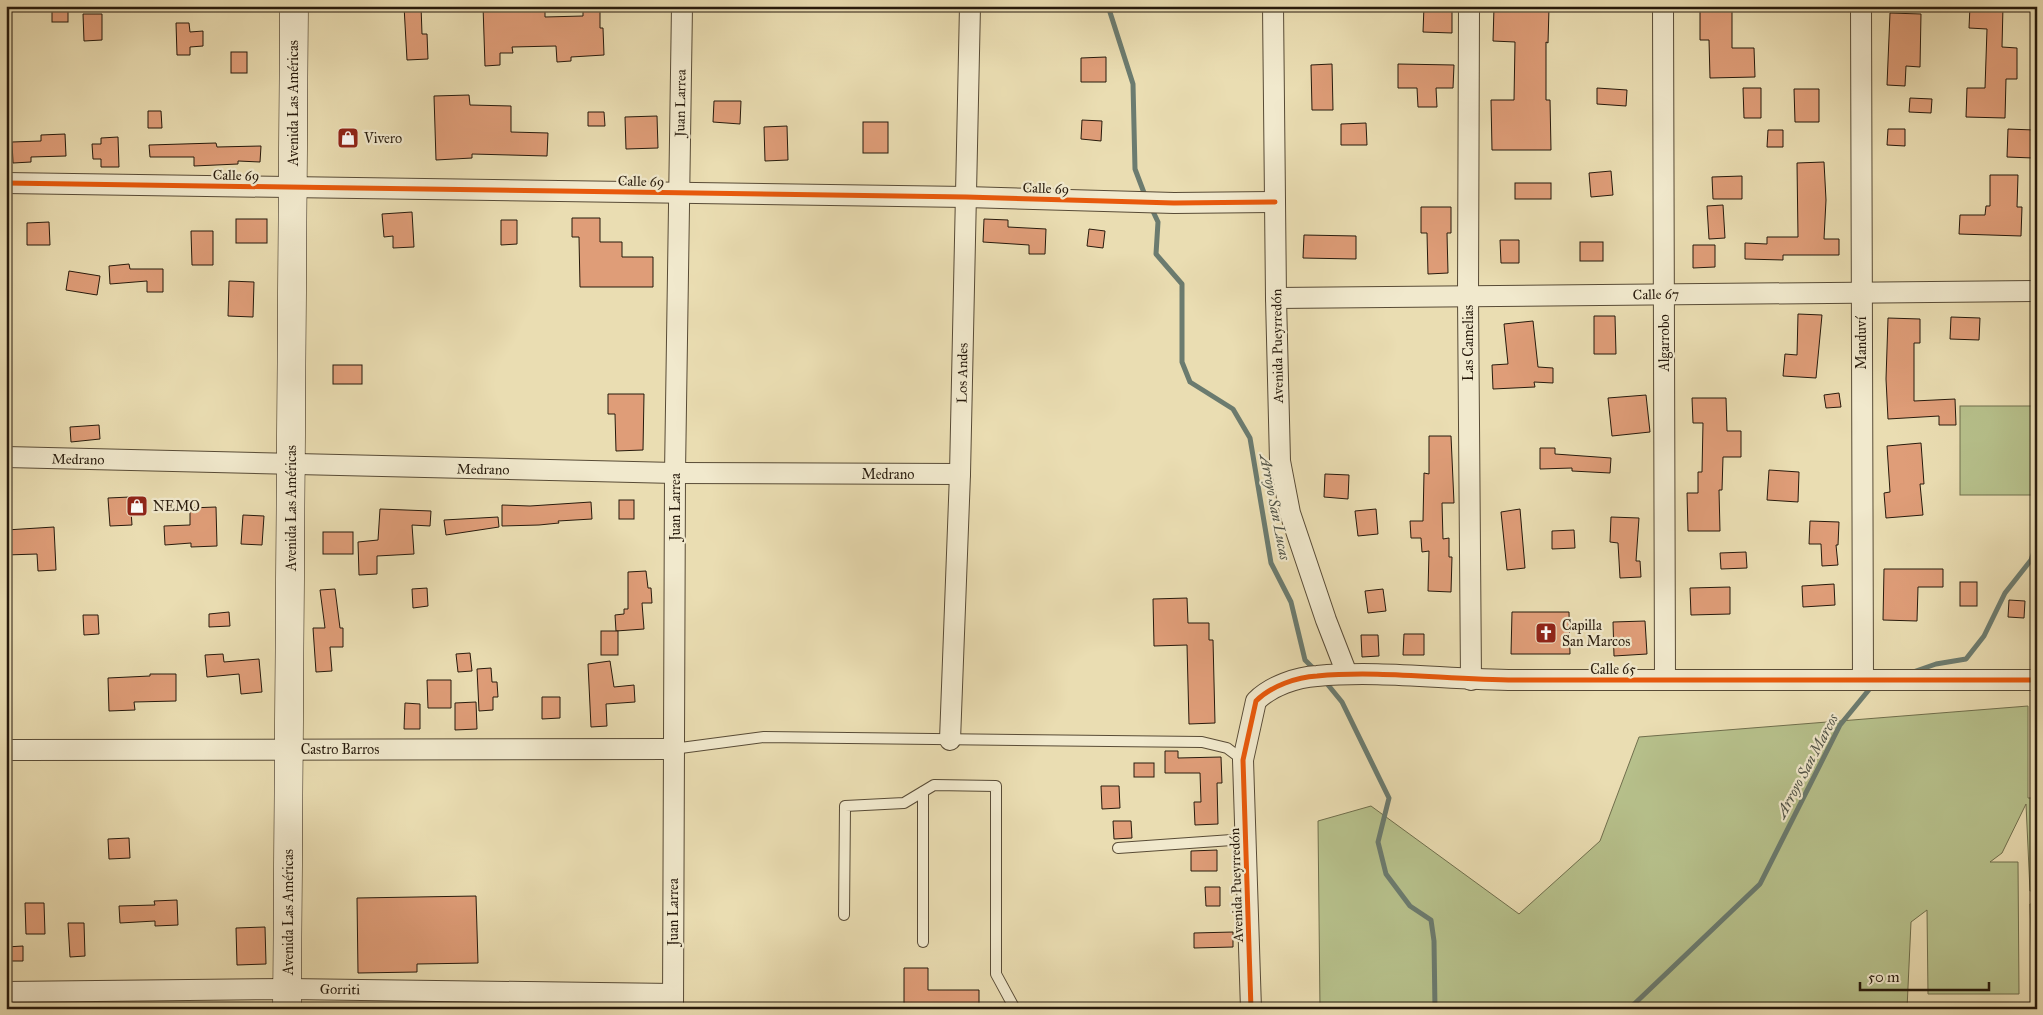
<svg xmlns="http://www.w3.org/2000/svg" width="2043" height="1015" font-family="'IM FELL Great Primer',serif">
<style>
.green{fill:#b7c18c;stroke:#6f6e4c}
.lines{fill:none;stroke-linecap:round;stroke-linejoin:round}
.stream{stroke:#6b7b6f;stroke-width:5}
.building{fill:#df9d78;stroke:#271a0c}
.service-casing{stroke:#584b36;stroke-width:12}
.minor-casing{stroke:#584b36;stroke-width:22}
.secondary-casing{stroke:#271a0c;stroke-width:29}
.service{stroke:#f1e9cd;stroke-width:10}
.minor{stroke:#f1e9cd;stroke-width:20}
.secondary{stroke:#f1e9cd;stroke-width:28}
.cycleway-casing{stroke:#f1e9cd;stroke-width:8}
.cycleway{stroke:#e8590c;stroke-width:5}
.labels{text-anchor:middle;stroke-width:4.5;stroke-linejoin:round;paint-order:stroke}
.street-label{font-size:14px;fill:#271a0c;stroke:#f1e9cd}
.poi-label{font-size:14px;fill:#271a0c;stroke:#f1e9cd;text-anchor:start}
.water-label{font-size:15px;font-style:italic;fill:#4f5246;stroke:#f1e9cd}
</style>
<rect width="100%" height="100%" fill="#eaddb2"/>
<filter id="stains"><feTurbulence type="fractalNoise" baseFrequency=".004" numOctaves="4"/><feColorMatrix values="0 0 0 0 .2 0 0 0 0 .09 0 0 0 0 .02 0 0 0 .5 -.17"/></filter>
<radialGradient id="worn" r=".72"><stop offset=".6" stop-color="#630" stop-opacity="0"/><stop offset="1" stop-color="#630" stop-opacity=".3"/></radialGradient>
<g class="green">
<rect x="1960" y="406" width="77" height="89"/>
<polygon points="2028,706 2028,798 2037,798 2037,890 2030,891 2026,804 2002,853 1990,862 2018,862 2019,994 1928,994 1927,910 1911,922 1907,1009 1320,1009 1318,821 1371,806 1519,914 1600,841 1639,737"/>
<polygon points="2037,903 2037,996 2033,996 2030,904"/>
</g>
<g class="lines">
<g class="stream">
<polyline points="1108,6 1133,84 1135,169 1146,198"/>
<polyline points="1151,207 1158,222 1156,254 1182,284 1182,362 1190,382 1233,409 1250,438 1271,563 1291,602 1305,660 1315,670"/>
<polyline points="1913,672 1936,664 1966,659 1984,636 2005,593 2031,560 2037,543"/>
<polyline points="1324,680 1342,702 1389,798 1378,842 1386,874 1410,906 1431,920 1434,941 1435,1009"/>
<polyline points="1629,1009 1760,884 1840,725 1872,686"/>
</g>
</g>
<g class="building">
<rect x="52" y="6" width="16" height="16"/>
<polygon points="404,6 421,6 422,34 427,34 428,59 407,60"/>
<polygon points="483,6 545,6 545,17 583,16 583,6 600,6 600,28 603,28 604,55 571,57 571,61 557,62 556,46 512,47 513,53 500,53 500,65 485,66"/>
<polygon points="1424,6 1452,6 1452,33 1423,32"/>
<polygon points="1970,6 2003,6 2002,47 2017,48 2017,79 2006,79 2005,118 1966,117 1967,88 1985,88 1987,29 1969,28"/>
<polygon points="1494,7 1549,8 1548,43 1546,42 1546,100 1550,100 1551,150 1492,150 1491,100 1514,100 1515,42 1493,41"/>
<polygon points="1700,8 1732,8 1732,48 1754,48 1755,77 1710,78 1709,40 1700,40"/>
<polygon points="1890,13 1921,14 1920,67 1906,66 1905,86 1887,85"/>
<polygon points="83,14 102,14 102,40 84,41"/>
<polygon points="176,23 189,23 190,32 203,31 203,46 190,47 190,55 177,55"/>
<rect x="231" y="52" width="16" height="21"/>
<polygon points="1106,57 1106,82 1081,82 1081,58"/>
<polygon points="1332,64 1333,110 1312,110 1311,65"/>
<polygon points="1398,64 1454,65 1453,88 1436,88 1437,107 1418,107 1417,88 1398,88"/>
<polygon points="1597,88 1627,90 1626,106 1597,104"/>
<polygon points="1743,88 1761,88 1761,118 1744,118"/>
<polygon points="1794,89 1819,89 1819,122 1795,122"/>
<polygon points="469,95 470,105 511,106 511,132 548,133 547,156 472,154 472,158 436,160 434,96"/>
<polygon points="1910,98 1932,99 1931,113 1909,112"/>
<polygon points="714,101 741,101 740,124 713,122"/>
<polygon points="148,111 161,111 162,128 148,128"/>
<polygon points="588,112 604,112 605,126 588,126"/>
<polygon points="657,116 658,148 626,149 625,117"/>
<polygon points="1082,120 1102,121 1101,141 1081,139"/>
<rect x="863" y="122" width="25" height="31"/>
<polygon points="1366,123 1367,145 1341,145 1341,124"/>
<polygon points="787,126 788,160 765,161 764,127"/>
<polygon points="1888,129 1905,129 1905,146 1887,145"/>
<polygon points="2008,129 2034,130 2033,158 2007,157"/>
<polygon points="1768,130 1783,130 1783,147 1767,147"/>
<polygon points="65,134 66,156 31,157 31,162 13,163 12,142 41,141 41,135"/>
<polygon points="118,137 119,167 101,167 101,159 93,159 92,144 101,144 101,138"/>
<polygon points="216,143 217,147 261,146 260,162 238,161 238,164 194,166 194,157 150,157 149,145"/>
<polygon points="1824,162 1826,200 1824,239 1839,239 1839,255 1783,255 1783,260 1745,259 1745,243 1767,244 1767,237 1798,237 1797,163"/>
<polygon points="1611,171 1613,195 1591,197 1589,173"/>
<polygon points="1990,175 2018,175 2017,207 2022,207 2021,236 1959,234 1960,215 1985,215 1986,206 1990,206"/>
<polygon points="1742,176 1742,199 1713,199 1712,177"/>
<rect x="1515" y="183" width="36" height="16"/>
<polygon points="1723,205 1725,238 1709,239 1707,206"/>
<polygon points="1421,207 1451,207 1451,233 1447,233 1448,273 1428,274 1427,233 1421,233"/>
<polygon points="412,212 414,247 393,248 393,236 384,237 382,214"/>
<polygon points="572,218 600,218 600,242 622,242 622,257 653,257 653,287 580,287 579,237 572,237"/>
<rect x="236" y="219" width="31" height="24"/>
<polygon points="984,219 1008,220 1008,227 1046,229 1045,254 1029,254 1029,245 983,242"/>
<polygon points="501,220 517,220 517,244 501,245"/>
<polygon points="49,222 50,245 27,245 27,223"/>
<polygon points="1089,229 1105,231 1103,248 1087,246"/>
<polygon points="191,231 213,231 213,265 192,265"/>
<polygon points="1304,235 1356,236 1356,259 1303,258"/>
<polygon points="1500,240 1519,240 1519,263 1501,263"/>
<rect x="1580" y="242" width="23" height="19"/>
<polygon points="1693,245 1715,245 1715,267 1693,268"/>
<polygon points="129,264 130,269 163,269 163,292 147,292 147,281 110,284 109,266"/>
<polygon points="69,271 100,276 97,295 66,290"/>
<polygon points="229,281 254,282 253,317 228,316"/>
<polygon points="1798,314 1822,315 1816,378 1783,376 1785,354 1797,355"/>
<polygon points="1594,316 1615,316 1616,354 1594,354"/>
<polygon points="1951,317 1980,318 1979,340 1950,339"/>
<polygon points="1888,318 1920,319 1920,343 1914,343 1914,401 1955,399 1956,425 1939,425 1939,416 1888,419 1886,379"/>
<polygon points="1533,321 1538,367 1553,368 1553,383 1534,382 1535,387 1493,389 1492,365 1508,364 1504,324"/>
<rect x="333" y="365" width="29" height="19"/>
<polygon points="1839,393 1841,407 1826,408 1824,395"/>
<polygon points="608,394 644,394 643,450 616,451 615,414 608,414"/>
<polygon points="1646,395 1650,432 1612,436 1608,398"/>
<polygon points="1692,398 1726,398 1727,431 1741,431 1741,457 1723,457 1722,490 1719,490 1720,531 1688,531 1687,493 1698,493 1698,472 1702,472 1703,423 1693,423"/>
<polygon points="99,425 100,439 71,442 70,427"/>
<polygon points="1429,436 1451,436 1454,503 1442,503 1443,539 1449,538 1449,557 1452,557 1451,592 1428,591 1429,551 1422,552 1421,538 1411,538 1410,521 1423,521 1424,473 1429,474"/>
<polygon points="1921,443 1924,484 1920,484 1923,515 1886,518 1884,493 1890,492 1887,446"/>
<polygon points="1540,448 1555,448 1555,454 1611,458 1610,473 1572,471 1572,468 1540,469"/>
<polygon points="1769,470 1799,472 1798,502 1767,500"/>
<polygon points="1325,474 1349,475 1348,499 1324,497"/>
<polygon points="130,497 132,525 110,526 108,498"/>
<rect x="619" y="500" width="15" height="19"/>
<polygon points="591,502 592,519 558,521 559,523 539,525 502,526 502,505 530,506"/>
<polygon points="216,507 217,546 191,547 191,543 165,545 164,526 190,525 190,508"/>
<polygon points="380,509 431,511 430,526 412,525 414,554 377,556 377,574 359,575 358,542 378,540"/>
<polygon points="1376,509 1378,534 1358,536 1355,511"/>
<polygon points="1520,509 1525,568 1507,570 1501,512"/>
<polygon points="243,515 264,516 262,545 241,544"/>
<polygon points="498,517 499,527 446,535 444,520"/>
<polygon points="1611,517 1639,518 1636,561 1640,561 1641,577 1620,578 1618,543 1610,542"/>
<polygon points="1810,521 1839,522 1838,545 1836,545 1838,565 1822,566 1821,544 1809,544"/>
<polygon points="54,527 56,570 38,571 37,554 6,555 6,530"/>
<polygon points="1574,530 1575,548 1552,549 1552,531"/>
<rect x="323" y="532" width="30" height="22"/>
<polygon points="1746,552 1747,568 1721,569 1720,553"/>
<polygon points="1884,569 1943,569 1943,587 1918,587 1917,621 1883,620"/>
<polygon points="646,571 648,588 651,588 652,603 642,603 644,629 616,631 615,615 624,614 624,609 628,609 628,572"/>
<rect x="1960" y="582" width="17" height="24"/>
<polygon points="1834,584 1835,605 1803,607 1802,586"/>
<polygon points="1730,587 1730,614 1691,615 1690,588"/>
<polygon points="427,588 428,606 413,608 412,589"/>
<polygon points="335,589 340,628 343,628 343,647 330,647 332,671 316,672 313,628 325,628 320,590"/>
<polygon points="1383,589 1386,611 1368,613 1365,591"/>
<polygon points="1187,598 1188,623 1209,623 1209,640 1213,640 1215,723 1189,724 1187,645 1154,646 1153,599"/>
<polygon points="2009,600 2025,601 2024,618 2008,617"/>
<polygon points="229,612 230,626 209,627 209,614"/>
<polygon points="1512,612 1569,612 1570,654 1511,654"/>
<polygon points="83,615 98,615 99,634 84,635"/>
<polygon points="1645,621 1647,654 1614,656 1613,622"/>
<rect x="601" y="631" width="17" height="24"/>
<polygon points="1404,634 1424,634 1424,655 1403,655"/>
<polygon points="1361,635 1378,635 1379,656 1362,657"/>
<polygon points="470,653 472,671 458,672 456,654"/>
<polygon points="223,654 224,662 259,659 262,692 241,694 239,674 207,677 205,655"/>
<polygon points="610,661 614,687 634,685 635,702 606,704 607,726 591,727 588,664"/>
<polygon points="491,668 492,682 497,682 498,697 493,697 493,710 479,711 477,669"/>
<polygon points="150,674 176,674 176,701 134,702 135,710 109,711 108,678 150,676"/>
<polygon points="427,680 451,680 451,708 428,708"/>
<polygon points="542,697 560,697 560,718 542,719"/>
<polygon points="476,702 477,729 455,730 455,703"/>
<polygon points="405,703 420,704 420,729 404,729"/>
<polygon points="1165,751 1178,751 1178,758 1221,757 1222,783 1217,783 1218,824 1195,825 1194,802 1201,802 1200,773 1165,773"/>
<rect x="1134" y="763" width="20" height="14"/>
<polygon points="1101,786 1119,786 1120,808 1102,809"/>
<polygon points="1113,821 1131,821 1132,838 1114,839"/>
<polygon points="129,838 130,858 109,859 108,839"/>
<polygon points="1217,850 1217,871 1191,871 1191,851"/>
<polygon points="1205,887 1220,887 1220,906 1206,906"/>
<polygon points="476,896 478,963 417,964 417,972 358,973 357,898"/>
<polygon points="177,900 178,925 155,926 155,921 120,923 119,906 155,905 154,901"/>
<polygon points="25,903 44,903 45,934 26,934"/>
<polygon points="68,923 84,923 85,956 70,957"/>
<polygon points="265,927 266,964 237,965 236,928"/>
<polygon points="1233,932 1233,947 1194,948 1194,933"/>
<polygon points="23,946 23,961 6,961 6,947"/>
<polygon points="904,968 928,968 928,990 979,990 979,1009 904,1009"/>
</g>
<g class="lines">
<g class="service-casing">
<g id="service">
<polyline points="673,749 764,737 1202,742 1227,748 1243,760"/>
<polyline points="923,792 923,942"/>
<polyline points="1118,848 1246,839"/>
<polyline points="844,915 845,806 904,803 934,785 996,786 996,974 1015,1009"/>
</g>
</g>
<g class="minor-casing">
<g id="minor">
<polyline points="1273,6 1276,298 1280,461 1290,513 1326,620 1347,674"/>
<polyline points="1469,6 1468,296 1471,680"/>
<polyline points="1663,6 1665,680"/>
<polyline points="1861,6 1863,680"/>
<polyline points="6,183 966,197 1174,203 1275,202"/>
<polyline points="1276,298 2037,291"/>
<polyline points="6,457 675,473 960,474"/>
<polyline points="950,740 960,474 970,6"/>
<polyline points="6,750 673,749"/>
<polyline points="6,992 288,989 673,994"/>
<polyline points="673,1009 675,473 682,6"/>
<path d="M1251,1009L1243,760L1256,701C1271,686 1297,677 1317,676C1381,670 1450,680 1515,680C1689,680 1863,680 2037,680"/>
</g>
</g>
<g class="secondary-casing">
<polyline id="secondary" points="287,1009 294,6"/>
</g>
<use href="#service" class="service"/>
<use href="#minor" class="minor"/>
<use href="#secondary" class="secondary"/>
<g class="cycleway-casing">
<g id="cycleway">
<polyline points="6,183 966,197 1174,203 1275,202"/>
<path d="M1251,1009L1243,760L1256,701C1271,686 1297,677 1317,676C1381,670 1450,680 1515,680C1689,680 1863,680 2037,680"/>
</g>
</g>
<use href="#cycleway" class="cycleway"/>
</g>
<defs>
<g id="shop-square" transform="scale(1.125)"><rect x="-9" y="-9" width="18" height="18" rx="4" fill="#8f2418" stroke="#f1e9cd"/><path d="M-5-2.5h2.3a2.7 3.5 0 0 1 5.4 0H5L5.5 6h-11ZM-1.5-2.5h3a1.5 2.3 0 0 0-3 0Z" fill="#fff"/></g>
<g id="church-square" transform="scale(1.125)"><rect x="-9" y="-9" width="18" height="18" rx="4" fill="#8f2418" stroke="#f1e9cd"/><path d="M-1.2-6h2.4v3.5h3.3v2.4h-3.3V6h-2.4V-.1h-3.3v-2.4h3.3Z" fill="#fff"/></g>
</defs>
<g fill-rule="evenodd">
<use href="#shop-square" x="348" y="138"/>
<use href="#shop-square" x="137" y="506"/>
<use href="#church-square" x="1546" y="633"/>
</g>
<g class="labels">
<g class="street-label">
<text transform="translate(293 103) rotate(-90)" y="5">Avenida Las Américas</text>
<text transform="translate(680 103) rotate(-89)" y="5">Juan Larrea</text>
<text transform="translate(236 175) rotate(1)" y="5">Calle 69</text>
<text transform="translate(641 181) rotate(1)" y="5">Calle 69</text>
<text transform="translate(1046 188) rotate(2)" y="5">Calle 69</text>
<text transform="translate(1656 294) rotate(-1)" y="5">Calle 67</text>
<text transform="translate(1468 343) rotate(-90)" y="5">Las Camelias</text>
<text transform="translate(1664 343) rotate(-90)" y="5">Algarrobo</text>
<text transform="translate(1861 343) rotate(-90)" y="5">Manduví</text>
<text transform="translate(1277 346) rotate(-91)" y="5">Avenida Pueyrredón</text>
<text transform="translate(962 373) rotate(-89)" y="5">Los Andes</text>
<text transform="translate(78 459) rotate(1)" y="5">Medrano</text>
<text transform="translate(483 469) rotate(1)" y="5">Medrano</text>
<text x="888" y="479">Medrano</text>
<text transform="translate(675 507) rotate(-90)" y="5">Juan Larrea</text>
<text transform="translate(291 508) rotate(-90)" y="5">Avenida Las Américas</text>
<text x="1613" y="674">Calle 65</text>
<text x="340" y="754">Castro Barros</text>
<text transform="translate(1236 885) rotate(-92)" y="5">Avenida Pueyrredón</text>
<text transform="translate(288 912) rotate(-90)" y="5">Avenida Las Américas</text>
<text transform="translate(673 912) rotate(-90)" y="5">Juan Larrea</text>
<text transform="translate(340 989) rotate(1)" y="5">Gorriti</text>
</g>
<g class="poi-label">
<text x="364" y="143">Vivero</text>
<text x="153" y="511">NEMO</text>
<text x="1562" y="630">Capilla<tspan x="1562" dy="16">San Marcos</tspan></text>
</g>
<g class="water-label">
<text transform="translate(1275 507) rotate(79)" y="5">Arroyo San Lucas</text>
<text transform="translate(1807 766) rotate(-62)" y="5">Arroyo San Marcos</text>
</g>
</g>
<rect width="2043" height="1015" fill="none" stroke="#eaddb2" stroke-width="25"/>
<rect x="8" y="8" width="2028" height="1000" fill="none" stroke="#271a0c" stroke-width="2.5"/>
<rect x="12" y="12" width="2018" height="990" fill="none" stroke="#271a0c"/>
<path d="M1860 982v8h129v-8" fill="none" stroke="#271a0c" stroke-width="2.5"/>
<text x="1868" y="982" font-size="15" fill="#271a0c" stroke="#f1e9cd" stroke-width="4" paint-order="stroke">50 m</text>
<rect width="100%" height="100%" filter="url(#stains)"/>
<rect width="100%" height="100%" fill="url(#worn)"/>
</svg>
